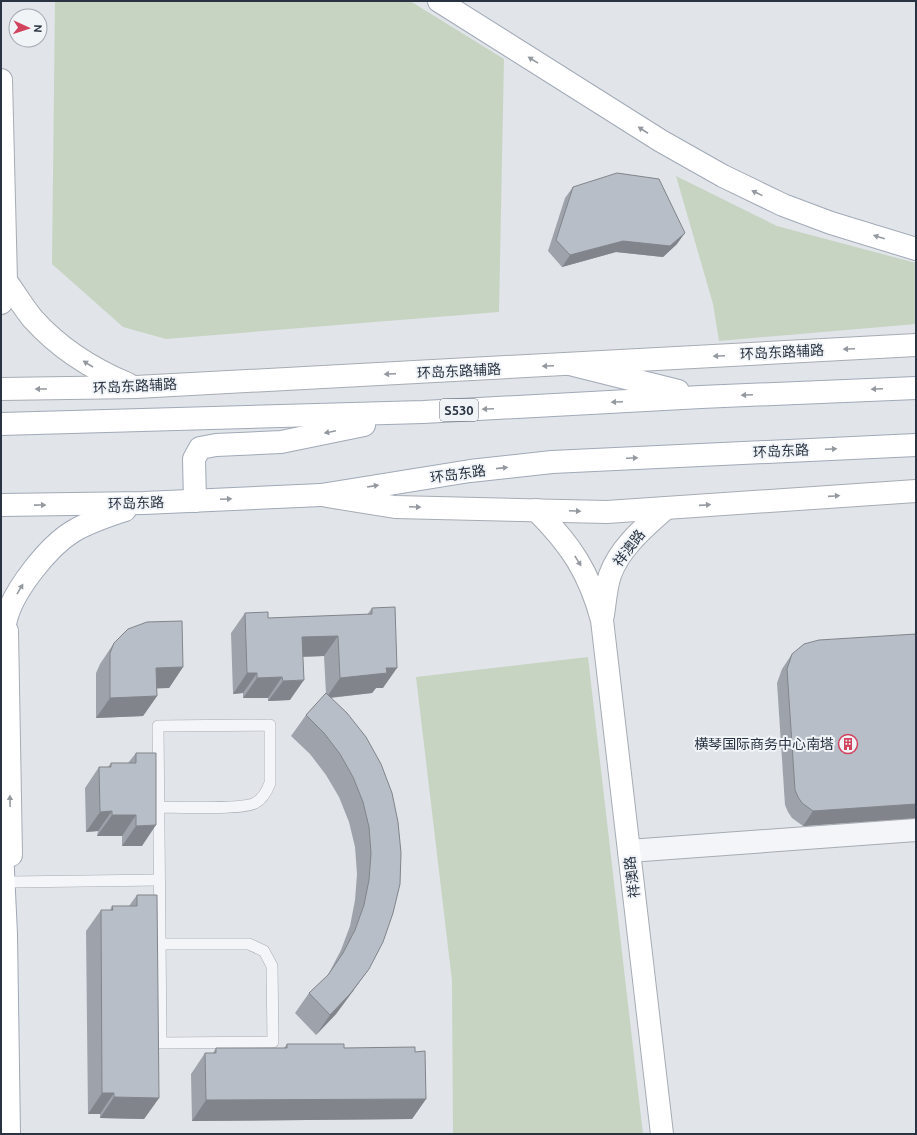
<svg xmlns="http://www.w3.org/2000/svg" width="917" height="1135" font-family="Ubuntu,'Noto Sans SC',sans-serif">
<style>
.green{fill:#c7d4c2}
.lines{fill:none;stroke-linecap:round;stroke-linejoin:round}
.lane-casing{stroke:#a6acb4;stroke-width:12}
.street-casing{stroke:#a6acb4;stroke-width:24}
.secondary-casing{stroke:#a6acb4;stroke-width:24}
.primary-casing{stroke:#a0a9b6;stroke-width:24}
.lane{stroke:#f4f5f8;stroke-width:11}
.street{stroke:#f4f5f8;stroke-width:22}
.secondary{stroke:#fff;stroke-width:22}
.primary{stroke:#fff;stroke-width:22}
.wall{fill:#9ea3ab}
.shaded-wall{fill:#81858b}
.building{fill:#b8bec7;stroke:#81858b}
.oneway{fill:#9499a0}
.labels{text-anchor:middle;stroke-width:4;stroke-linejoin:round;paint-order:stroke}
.shield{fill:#f1f4f7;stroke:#656d78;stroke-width:1}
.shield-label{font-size:13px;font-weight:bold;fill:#293342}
.street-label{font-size:14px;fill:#293342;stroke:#f1f4f7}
.poi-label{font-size:14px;fill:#293342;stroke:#f1f4f7;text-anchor:end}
</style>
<rect width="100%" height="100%" fill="#e1e5ea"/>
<g class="green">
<polygon points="55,1 410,1 504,59 499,312 166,339 123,327 52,264"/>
<polygon points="676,176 777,226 916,263 916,324 719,341 713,304"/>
<polygon points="588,657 643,1134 453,1134 452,981 416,677"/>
</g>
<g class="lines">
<g class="lane-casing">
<g id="lane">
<path d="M159,807C177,807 242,810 255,803C263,799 267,791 270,783V725L158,726L161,1043L273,1042L272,966L264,951L249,944H160"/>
<polyline points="12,882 159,880"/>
</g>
</g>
<g class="street-casing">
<polyline id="street" points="629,851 916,830"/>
</g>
<g class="secondary-casing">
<g id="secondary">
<polyline points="1,80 6,281 1,303"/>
<path d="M6,281C15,293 23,307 33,319C59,348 92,369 128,384"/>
<polyline points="1,389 136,387 916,345"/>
<polyline points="327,496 395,507 607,512 916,491"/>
<path d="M536,510C571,545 589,572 602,620L662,1134"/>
<path d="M603,615C605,601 606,587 610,575C620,547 645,527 666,508"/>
<polyline points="7,631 11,855"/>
</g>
</g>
<g class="primary-casing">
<g id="primary">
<polyline points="439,1 661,141 723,176 783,205 831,223 916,249"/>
<polyline points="570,364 678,391"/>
<polyline points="1,424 423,412 701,397 916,388"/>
<polyline points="195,501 194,459 200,448 216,445 281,442 364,425"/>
<polyline points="1,505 144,503 321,495 470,471 552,462 916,445"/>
<path d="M1,653C2,641 3,628 7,616C15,589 48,547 72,532C88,522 107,516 125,510"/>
<polyline points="1,829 6,934 9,1134"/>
</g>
</g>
<use href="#lane" class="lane"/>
<use href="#street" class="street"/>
<use href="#secondary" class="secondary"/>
<use href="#primary" class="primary"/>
</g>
<g class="wall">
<polygon points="573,187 677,244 663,257 616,252 562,267 548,251 565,198"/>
<polygon points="372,608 383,688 376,688 372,693 331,698 392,793 354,990 336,1014 316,1035 295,1013 309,993 328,975 341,950 350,926 355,900 357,874 355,847 349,822 339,797 326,775 310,754 291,736 306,715 326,694 324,656 303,657 290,700 268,701 268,698 243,698 243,693 233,694 231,633 245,613 268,618 367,615"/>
<polygon points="916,634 916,818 803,826 792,818 788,812 785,805 777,683 782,669 792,654"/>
<polygon points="114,643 183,667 169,688 157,688 157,696 143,716 96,718 96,673 100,664"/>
<polygon points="136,753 142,846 122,846 122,836 97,836 98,831 86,832 85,788 99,767 108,767 111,763 128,763"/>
<polygon points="137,895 159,1098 144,1119 100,1118 100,1114 88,1114 86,931 101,910 110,910 112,906 129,906"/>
<polygon points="287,1044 344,1048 415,1052 426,1099 412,1119 192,1121 191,1074 205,1053 213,1053 216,1048 284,1048"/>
</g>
<g class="shaded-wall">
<polygon points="685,233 677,244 663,257 616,252 562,267 570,255 623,241"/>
<polygon points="338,636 324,656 288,657 302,637"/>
<polygon points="183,667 169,688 142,689 156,668"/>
<polygon points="386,668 397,668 383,688 376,688 372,693 326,698 340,678"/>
<polygon points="247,673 257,673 243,693 233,694"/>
<polygon points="282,677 268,698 243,698 257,678"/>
<polygon points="304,680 290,700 268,701 283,681"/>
<polygon points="157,696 143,716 96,718 110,698"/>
<polygon points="916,804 916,818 803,826 813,811"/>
<polygon points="112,811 98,831 86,832 100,812"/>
<polygon points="112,815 136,815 122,836 97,836"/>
<polygon points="156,825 142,846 122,846 136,826"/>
<polygon points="369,969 336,1014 316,1035 330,1015"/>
<polygon points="102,1093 114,1093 100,1114 88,1114"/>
<polygon points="114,1097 159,1098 144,1119 100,1118"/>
<polygon points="426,1099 412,1119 192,1121 206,1100"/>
</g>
<g class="building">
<polygon points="617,173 659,179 685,233 670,246 623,241 570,255 556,240 573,187"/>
<polygon points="395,607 397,668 386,668 387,673 340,678 338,636 302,637 304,680 283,681 282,677 257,678 257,673 247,673 245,613 268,612 268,618 372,614 372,608"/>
<polygon points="182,621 183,667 156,668 157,696 110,698 110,653 114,643 128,629 147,622"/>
<polygon points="916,634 916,804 813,811 802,803 798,797 795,790 787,669 792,654 804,644 819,640"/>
<polygon points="326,693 347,713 366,737 381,764 392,793 398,822 401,853 400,884 393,913 383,942 369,969 350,994 330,1015 309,993 328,975 343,953 355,930 364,905 369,880 371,853 369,827 363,802 353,777 340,754 324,733 306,715"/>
<polygon points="136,753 156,753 156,825 136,826 136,815 112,815 112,811 100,812 99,767 111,767 111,763 136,763"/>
<polygon points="137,895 157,895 159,1098 114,1097 114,1093 102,1093 101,910 113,910 112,906 137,906"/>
<polygon points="287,1044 344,1044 344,1048 415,1047 415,1052 425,1051 426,1099 206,1100 205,1053 216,1053 216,1048 287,1048"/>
</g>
<defs><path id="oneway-solid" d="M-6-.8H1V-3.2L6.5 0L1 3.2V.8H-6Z"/></defs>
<g class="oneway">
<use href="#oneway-solid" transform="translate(533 60) rotate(-148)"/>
<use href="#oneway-solid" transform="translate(643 130) rotate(-147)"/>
<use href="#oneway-solid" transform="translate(757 193) rotate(-154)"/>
<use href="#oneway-solid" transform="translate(879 237) rotate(-163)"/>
<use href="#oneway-solid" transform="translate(849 349) rotate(177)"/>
<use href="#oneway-solid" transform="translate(719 356) rotate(177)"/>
<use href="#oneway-solid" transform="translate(88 364) rotate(-148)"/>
<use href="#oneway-solid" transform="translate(548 366) rotate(177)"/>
<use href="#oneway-solid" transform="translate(390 374) rotate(177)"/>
<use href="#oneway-solid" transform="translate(41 389) rotate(180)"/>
<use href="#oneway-solid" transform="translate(877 389) rotate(178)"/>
<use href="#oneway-solid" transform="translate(747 395) rotate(178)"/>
<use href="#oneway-solid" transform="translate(617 402) rotate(177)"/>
<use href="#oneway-solid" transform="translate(488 409) rotate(177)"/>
<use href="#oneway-solid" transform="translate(330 432) rotate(168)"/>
<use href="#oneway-solid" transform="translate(831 449) rotate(-3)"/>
<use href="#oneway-solid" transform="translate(632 458) rotate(-3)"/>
<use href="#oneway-solid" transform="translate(502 468) rotate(-6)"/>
<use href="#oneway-solid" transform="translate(373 486) rotate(-9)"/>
<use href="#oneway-solid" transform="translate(834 496) rotate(-4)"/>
<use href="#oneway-solid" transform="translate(226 499) rotate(-3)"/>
<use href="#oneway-solid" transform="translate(40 505) rotate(-1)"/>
<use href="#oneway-solid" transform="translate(705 505) rotate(-4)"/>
<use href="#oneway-solid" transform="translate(415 507) rotate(2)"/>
<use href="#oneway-solid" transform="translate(575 511) rotate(2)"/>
<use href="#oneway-solid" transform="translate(578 561) rotate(58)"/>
<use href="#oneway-solid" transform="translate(20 589) rotate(-59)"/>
<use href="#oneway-solid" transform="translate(10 801) rotate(-91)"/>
</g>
<defs>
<g id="building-ring" transform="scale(1)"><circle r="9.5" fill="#f1f4f7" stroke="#d2435e" stroke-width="1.5"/><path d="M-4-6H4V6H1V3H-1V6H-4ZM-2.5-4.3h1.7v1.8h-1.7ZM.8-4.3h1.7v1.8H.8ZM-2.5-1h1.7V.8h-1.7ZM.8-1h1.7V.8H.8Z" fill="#d2435e"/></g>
</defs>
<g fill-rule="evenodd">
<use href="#building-ring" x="848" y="744"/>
</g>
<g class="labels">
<rect class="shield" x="440" y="399" width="38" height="22" rx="3"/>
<g class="shield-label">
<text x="459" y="415">S530</text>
</g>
<g class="street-label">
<text transform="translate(782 352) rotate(-3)" y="5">环岛东路辅路</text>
<text transform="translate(459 371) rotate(-3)" y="5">环岛东路辅路</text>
<text transform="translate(135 386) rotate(-3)" y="5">环岛东路辅路</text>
<text transform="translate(781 451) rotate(-3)" y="5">环岛东路</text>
<text transform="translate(458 474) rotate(-8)" y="5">环岛东路</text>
<text transform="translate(136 503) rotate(-2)" y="5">环岛东路</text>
<text transform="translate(629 548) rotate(-53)" y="5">祥澳路</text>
<text transform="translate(632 877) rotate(-97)" y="5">祥澳路</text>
</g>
<g class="poi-label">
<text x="834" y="749">横琴国际商务中心南塔</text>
</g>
</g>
<rect width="917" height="1135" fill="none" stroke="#293342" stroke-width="4"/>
<g transform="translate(28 28) rotate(93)"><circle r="19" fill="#f1f4f7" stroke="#a1a7af"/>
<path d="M0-3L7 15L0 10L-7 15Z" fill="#d2435e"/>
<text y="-6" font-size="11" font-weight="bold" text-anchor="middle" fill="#293342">N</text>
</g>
</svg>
